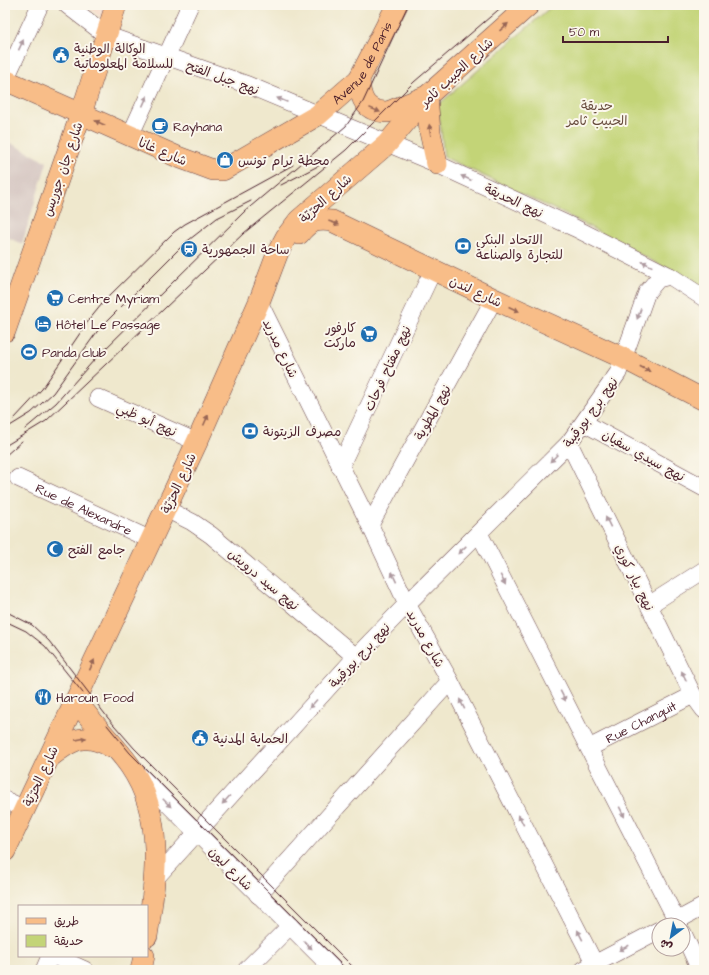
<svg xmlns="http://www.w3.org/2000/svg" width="709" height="975" font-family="'Architects Daughter','Playpen Sans Arabic',sans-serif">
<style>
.built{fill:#f4d3c0}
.industrial{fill:#d0c0bc}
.green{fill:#c3d477;stroke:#867a51}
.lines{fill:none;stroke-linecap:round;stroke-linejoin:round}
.minor-casing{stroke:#633d43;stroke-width:18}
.major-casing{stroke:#633d43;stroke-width:22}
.minor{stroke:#fff;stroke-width:17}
.major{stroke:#f8bd88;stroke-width:21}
.tram{stroke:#4a1f2b;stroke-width:1}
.oneway{fill:#986655}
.oneway2{fill:#ae9aa0}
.labels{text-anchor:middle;stroke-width:4;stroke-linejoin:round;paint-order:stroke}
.poi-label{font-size:13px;fill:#4a1f2b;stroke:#fbf7ec;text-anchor:start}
.street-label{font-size:13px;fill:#4a1f2b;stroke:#fbf7ec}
.park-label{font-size:13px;fill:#684c3e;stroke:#fbf7ec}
</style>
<rect width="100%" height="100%" fill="#fbf7ec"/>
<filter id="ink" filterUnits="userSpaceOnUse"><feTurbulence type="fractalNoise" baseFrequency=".025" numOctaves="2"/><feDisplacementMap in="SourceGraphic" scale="8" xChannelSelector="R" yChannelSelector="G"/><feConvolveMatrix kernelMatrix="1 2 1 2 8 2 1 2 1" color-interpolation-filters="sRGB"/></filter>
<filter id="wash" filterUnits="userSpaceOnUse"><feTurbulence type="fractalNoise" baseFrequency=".012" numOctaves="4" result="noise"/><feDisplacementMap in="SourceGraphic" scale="16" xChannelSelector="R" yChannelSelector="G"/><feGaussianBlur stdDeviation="0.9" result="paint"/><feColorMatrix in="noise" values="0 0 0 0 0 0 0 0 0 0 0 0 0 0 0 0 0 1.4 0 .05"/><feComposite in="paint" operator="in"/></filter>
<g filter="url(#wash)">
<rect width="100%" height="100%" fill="#efe8cd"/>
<polygon class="built" points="85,5 125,5 117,31"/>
<polygon class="industrial" points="5,140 47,162 22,244 5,236"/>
<polygon class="green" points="553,5 704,5 704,289 577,220 444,157 438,105"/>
</g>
<g filter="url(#ink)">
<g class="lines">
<g class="minor-casing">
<g id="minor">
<polyline points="67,5 106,35 248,85 437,164 575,228 670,276 704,298"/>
<polyline points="5,80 40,5"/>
<polyline points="130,136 190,5"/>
<polyline points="259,302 370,525 407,604 450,681 598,970"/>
<polyline points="98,398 197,442"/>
<polyline points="584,423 704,488"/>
<polyline points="569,443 693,695 704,710"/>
<polyline points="340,467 433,270"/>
<path id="s1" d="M18,478L151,540"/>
<polyline points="166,509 192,522 211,535 356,657"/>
<polyline points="370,525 494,299"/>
<polyline points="479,533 679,925"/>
<polyline points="649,605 704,570"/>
<path id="s2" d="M589,748L693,695"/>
<polyline points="138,774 334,970"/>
<polyline points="5,800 25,809"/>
<polyline points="154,880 356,657 407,604 569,443 618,373 647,292 658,279 670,276"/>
<polyline points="258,895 450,681"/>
<polyline points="669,925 704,906"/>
<polyline points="683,933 700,970"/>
<polyline points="54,956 85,970"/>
<polyline points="44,970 50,956"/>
<polyline points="246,970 290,926"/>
<polyline points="583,970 659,930"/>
</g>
</g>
<g class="major-casing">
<g id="major">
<path d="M359,79C360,99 365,112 388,112L427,96L430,132L437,164"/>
<path id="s3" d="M5,80L178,157L213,170H223L318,115L359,79L397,5"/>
<path d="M299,234C309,221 316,219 332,221L494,299L623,358L704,400"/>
<polyline points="5,331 81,114 116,5"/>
<path d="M76,700C92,724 114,743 130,766C165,817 156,878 147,936"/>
<path d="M50,757C72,740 84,731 111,747"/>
<polyline points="5,851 197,442 259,302 278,252 286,237 299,220 387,144 427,96 529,5"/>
<polyline points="141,970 144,956"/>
</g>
</g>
<use href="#minor" class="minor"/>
<use href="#major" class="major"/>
<g class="tram">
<polyline points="281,185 322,164"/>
<polyline points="14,419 42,389 89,320 106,299 174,232 185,224 293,165"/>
<polyline points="5,429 31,413 53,393 99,329 185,243 217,218 251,201"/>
<polyline points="25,429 56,403 95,359 244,212 346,126 363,102 408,5"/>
<polyline points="5,446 46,421 244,233 346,150 414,82 504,5"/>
<polyline points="5,456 22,441"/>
<polyline points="5,611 32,625 49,641 108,718 134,748 356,970"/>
<polyline points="5,621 26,631 45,646 83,693"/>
<polyline points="107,725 130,753 347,970"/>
</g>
</g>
<defs><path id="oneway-solid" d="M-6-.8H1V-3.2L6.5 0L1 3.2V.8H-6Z"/></defs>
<g class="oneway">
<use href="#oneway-solid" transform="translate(504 27) rotate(-41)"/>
<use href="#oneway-solid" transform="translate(375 110) rotate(22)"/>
<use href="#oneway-solid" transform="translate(100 123) rotate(-156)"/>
<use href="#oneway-solid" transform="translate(430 130) rotate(-98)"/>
<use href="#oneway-solid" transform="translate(334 223) rotate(20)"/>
<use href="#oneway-solid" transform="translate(514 309) rotate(24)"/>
<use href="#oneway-solid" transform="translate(645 369) rotate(28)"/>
<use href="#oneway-solid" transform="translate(206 420) rotate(-66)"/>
<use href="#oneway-solid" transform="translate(92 665) rotate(-65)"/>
<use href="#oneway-solid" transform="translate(81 739) rotate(-11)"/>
</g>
<g class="oneway2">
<use href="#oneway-solid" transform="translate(21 45) rotate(-65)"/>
<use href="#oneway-solid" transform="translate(282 100) rotate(-157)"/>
<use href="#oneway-solid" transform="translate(145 101) rotate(-66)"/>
<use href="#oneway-solid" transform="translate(466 178) rotate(-155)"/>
<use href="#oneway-solid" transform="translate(647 264) rotate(-154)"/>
<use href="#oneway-solid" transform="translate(639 314) rotate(110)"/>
<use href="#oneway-solid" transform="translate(554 458) rotate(135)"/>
<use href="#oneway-solid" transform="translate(608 522) rotate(-116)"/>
<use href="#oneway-solid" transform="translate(462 550) rotate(136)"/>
<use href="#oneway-solid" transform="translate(394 577) rotate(-115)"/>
<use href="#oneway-solid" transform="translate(503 580) rotate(63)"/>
<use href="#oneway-solid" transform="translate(684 676) rotate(-116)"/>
<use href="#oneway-solid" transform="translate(563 696) rotate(63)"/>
<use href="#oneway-solid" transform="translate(313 704) rotate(132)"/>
<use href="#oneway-solid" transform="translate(462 704) rotate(-117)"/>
<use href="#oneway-solid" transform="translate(226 800) rotate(132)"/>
<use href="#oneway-solid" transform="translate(167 803) rotate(45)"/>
<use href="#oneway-solid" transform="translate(622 812) rotate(63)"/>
<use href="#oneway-solid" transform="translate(521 820) rotate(-117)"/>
<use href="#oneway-solid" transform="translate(580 935) rotate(-117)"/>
<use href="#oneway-solid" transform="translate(308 945) rotate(45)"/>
<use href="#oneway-solid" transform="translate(624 948) rotate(153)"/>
</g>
</g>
<defs>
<g id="civic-disc" transform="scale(0.9)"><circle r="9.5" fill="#1f6fb2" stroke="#fbf7ec"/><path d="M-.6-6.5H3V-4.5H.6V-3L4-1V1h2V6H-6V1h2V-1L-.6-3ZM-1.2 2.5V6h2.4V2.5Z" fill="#fff"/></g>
<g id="cafe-disc" transform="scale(0.9)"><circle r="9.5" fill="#1f6fb2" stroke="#fbf7ec"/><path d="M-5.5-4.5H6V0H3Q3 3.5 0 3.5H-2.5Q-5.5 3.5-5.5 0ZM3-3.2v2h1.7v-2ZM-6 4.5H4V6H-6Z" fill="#fff"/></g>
<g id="shop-disc" transform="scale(0.9)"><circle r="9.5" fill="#1f6fb2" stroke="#fbf7ec"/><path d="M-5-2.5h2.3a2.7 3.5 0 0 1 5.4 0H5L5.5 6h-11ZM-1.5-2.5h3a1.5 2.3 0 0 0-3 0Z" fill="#fff"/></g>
<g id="bank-disc" transform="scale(0.9)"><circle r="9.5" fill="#1f6fb2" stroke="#fbf7ec"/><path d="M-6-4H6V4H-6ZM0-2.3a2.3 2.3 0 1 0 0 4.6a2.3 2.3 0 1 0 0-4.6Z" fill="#fff"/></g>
<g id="station-disc" transform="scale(0.9)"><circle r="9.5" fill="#1f6fb2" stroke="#fbf7ec"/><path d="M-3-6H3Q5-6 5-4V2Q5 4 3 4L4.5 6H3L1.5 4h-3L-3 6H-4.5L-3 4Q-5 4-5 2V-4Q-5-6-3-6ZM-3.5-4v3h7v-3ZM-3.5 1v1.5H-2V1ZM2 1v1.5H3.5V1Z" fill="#fff"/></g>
<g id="supermarket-disc" transform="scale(0.9)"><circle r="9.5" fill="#1f6fb2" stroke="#fbf7ec"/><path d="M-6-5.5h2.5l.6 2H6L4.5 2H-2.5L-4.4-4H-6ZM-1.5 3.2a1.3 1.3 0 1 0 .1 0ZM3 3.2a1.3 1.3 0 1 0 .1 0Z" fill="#fff"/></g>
<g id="hotel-disc" transform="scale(0.9)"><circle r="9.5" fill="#1f6fb2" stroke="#fbf7ec"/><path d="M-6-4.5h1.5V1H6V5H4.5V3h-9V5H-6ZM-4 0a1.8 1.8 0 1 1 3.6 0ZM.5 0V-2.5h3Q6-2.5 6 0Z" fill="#fff"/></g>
<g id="stadium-disc" transform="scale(0.9)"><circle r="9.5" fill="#1f6fb2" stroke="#fbf7ec"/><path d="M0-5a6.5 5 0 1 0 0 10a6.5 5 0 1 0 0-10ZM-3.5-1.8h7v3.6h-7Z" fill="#fff"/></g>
<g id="mosque-disc" transform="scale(0.9)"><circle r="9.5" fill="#1f6fb2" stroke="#fbf7ec"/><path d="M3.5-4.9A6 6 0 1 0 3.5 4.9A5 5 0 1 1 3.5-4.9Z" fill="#fff"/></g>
<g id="restaurant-disc" transform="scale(0.9)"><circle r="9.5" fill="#1f6fb2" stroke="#fbf7ec"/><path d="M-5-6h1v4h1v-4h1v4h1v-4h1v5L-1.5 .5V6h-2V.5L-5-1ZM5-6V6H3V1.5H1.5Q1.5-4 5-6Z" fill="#fff"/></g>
</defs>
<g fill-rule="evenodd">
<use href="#civic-disc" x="61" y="55"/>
<use href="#cafe-disc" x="160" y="126"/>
<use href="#shop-disc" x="225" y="160"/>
<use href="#bank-disc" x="463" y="246"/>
<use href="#station-disc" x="189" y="249"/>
<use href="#supermarket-disc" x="55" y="298"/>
<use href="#hotel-disc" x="43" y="324"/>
<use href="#supermarket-disc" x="369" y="334"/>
<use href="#stadium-disc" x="29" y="352"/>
<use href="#bank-disc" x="250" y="431"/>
<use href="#mosque-disc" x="55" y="549"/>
<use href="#restaurant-disc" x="43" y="697"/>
<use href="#civic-disc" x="200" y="738"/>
</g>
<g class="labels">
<g class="poi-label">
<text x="74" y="53">الوكالة الوطنية<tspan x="74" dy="15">للسلامة المعلوماتية</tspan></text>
<text x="173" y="131">Rayhana</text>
<text x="238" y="165">محطة ترام تونس</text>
<text x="476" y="244">الاتحاد البنكي<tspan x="476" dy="15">للتجارة والصناعة</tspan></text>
<text x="202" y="254">ساحة الجمهورية</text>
<text x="68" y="303">Centre Myriam</text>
<text x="56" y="329">Hôtel Le Passage</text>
<text x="356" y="332" text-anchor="end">كارفور<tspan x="356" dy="15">ماركت</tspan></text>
<text x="42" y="357">Panda club</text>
<text x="263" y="436">مصرف الزيتونة</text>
<text x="68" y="554">جامع الفتح</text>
<text x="56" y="702">Haroun Food</text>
<text x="213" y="743">الحماية المدنية</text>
</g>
<g class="street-label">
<text dy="5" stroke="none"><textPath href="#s3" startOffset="416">Avenue de Paris</textPath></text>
<text transform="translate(456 72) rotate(-43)" y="5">شارع الحبيب ثامر</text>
<text transform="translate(223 77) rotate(20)" y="5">نهج جبل الفتح</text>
<text transform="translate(163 151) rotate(23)" y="5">شارع غانا</text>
<text transform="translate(62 169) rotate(-71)" y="5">شارع جان جوريس</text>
<text transform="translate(325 198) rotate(-42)" y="5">شارع الحرّيّة</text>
<text transform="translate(514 200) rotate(25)" y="5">نهج الحديقة</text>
<text transform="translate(476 291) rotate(25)" y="5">شارع لندن</text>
<text transform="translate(281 348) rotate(64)" y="5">شارع مدريد</text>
<text transform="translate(387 368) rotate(-65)" y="5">نهج مفتاح فرحات</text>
<text transform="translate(432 412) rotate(-61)" y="5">نهج المطوية</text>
<text transform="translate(590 412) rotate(-54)" y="5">نهج برج بورقيبة</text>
<text transform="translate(147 419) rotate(24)" y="5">نهج أبو ظبي</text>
<text transform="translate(644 455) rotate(29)" y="5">نهج سيدي سفيان</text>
<text transform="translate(178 483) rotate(-65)" y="5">شارع الحرّيّة</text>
<text dy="5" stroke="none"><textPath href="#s1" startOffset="73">Rue de Alexandre</textPath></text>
<text transform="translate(635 577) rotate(64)" y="5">نهج بيار كوري</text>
<text transform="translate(264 579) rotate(40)" y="5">نهج سيد درويش</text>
<text transform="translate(426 638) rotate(61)" y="5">شارع مدريد</text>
<text transform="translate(359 655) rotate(-47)" y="5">نهج برج بورقيبة</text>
<text dy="5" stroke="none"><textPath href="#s2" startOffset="58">Rue Changuit</textPath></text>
<text transform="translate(40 776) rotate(-65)" y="5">شارع الحرّيّة</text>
<text transform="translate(231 868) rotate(45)" y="5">شارع ليون</text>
</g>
<g class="park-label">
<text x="597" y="110">حديقة<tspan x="597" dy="15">الحبيب ثامر</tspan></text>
</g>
</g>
<rect width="709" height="975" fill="none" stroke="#fbf7ec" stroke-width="20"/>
<rect x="18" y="905" width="130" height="52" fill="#fbf7ec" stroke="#b4a19f"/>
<rect x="26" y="918" width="20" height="6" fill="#f8bd88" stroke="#b4a19f"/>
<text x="54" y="925" font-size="12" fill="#4a1f2b">طريق</text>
<rect x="26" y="935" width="20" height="12" fill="#c3d477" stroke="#b4a19f"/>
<text x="54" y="945" font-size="12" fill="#4a1f2b">حديقة</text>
<g transform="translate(671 937) rotate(212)"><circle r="19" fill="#fbf7ec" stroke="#b4a19f"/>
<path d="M0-3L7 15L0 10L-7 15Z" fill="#1f6fb2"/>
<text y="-6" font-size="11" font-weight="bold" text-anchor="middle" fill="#4a1f2b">ش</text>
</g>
<path d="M563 36v6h105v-6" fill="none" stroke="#4a1f2b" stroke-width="2"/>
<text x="569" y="36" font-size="12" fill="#4a1f2b" stroke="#fbf7ec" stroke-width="3" paint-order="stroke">50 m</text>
</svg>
